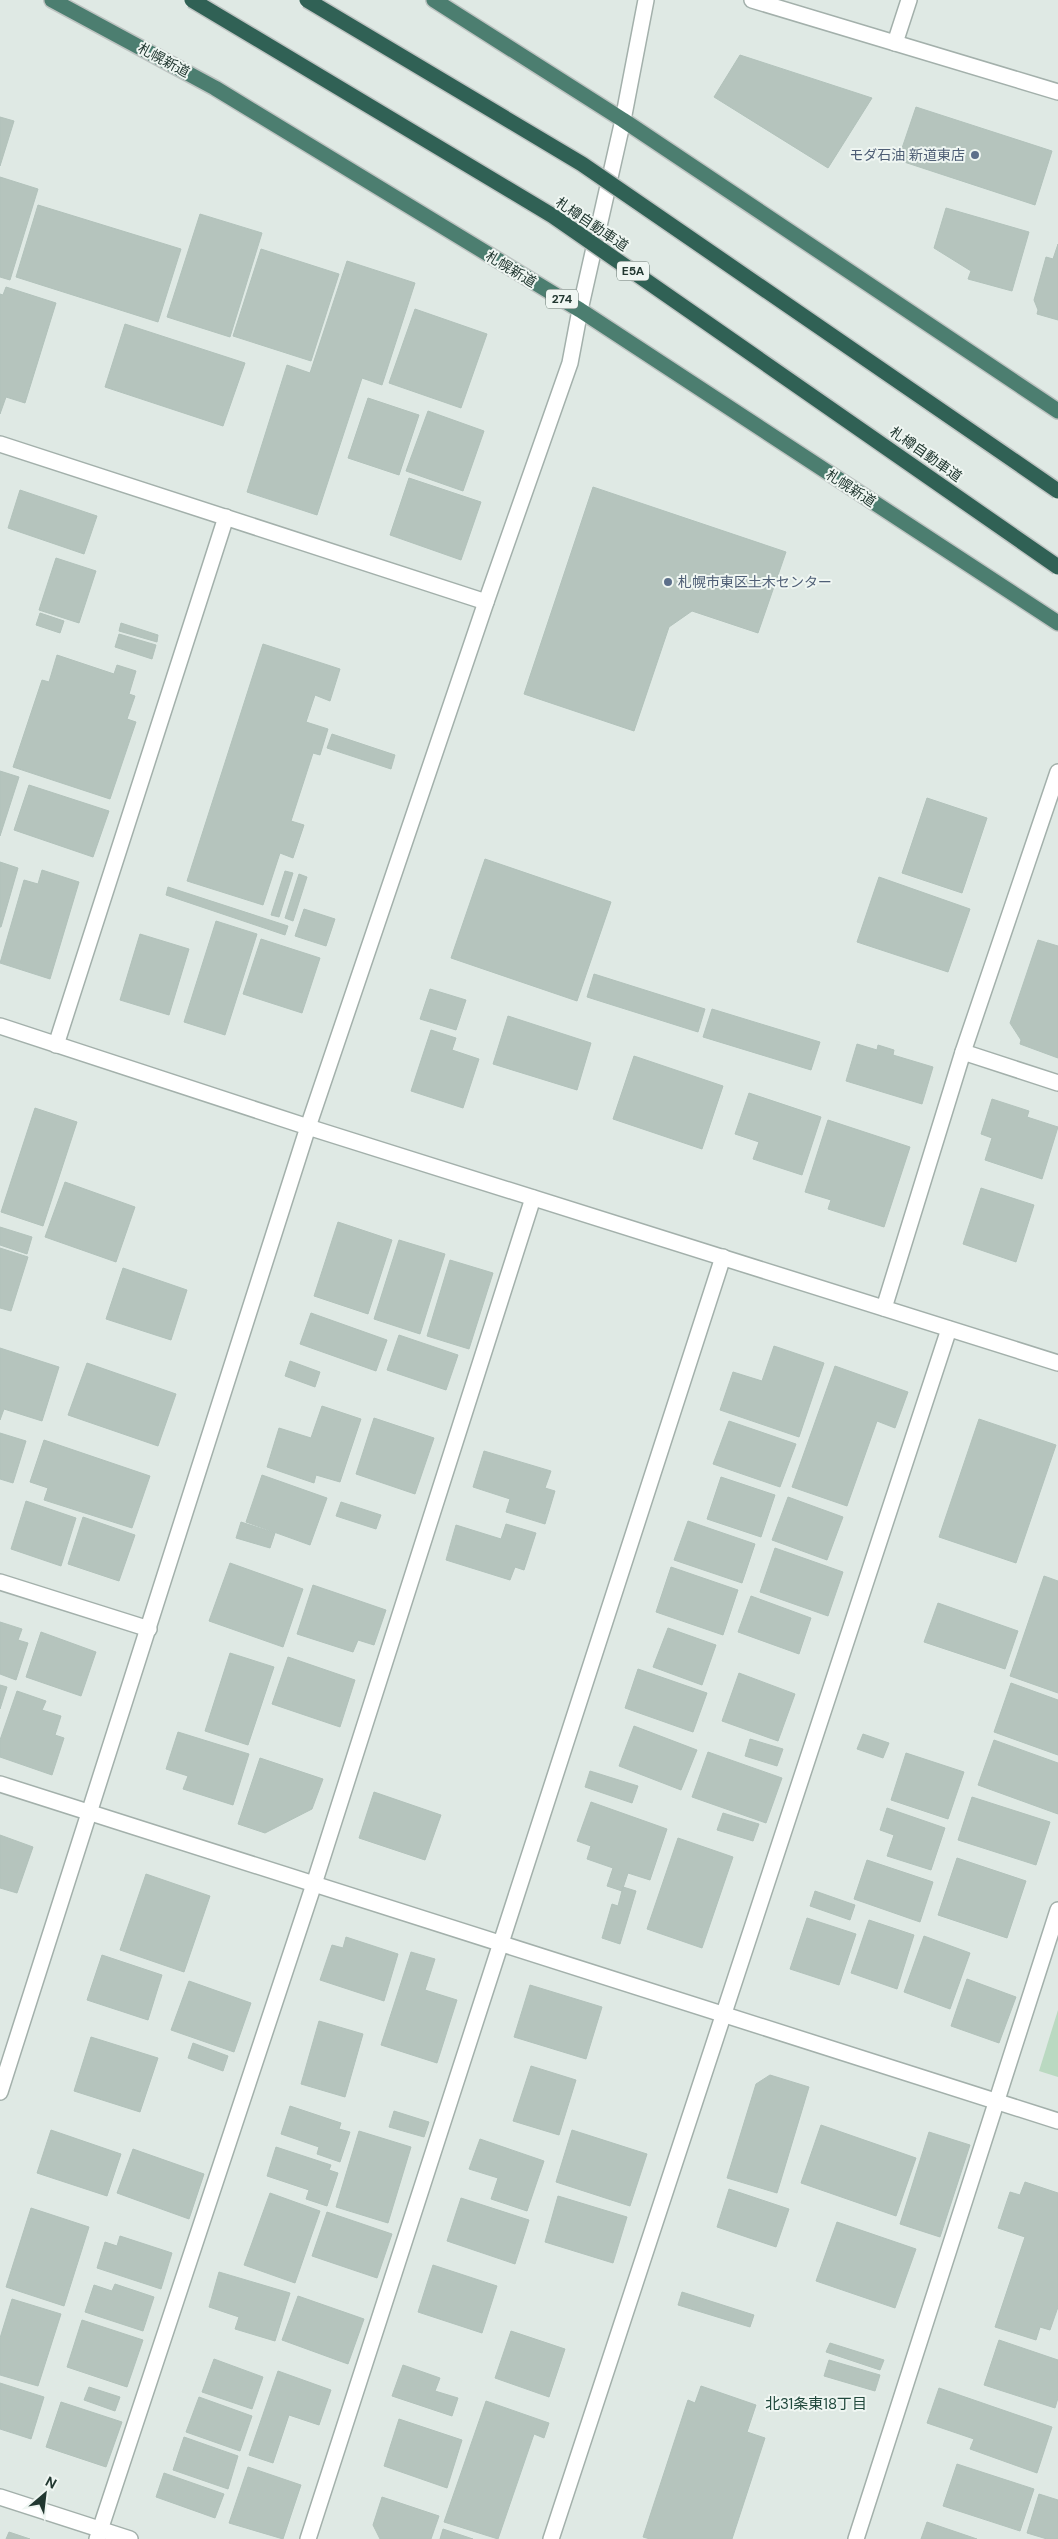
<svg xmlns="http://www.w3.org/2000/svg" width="1058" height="2539" font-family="'DM Sans','Noto Sans JP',sans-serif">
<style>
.green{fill:#bad9c1}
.building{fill:#b5c4bd;stroke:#b2c2bb}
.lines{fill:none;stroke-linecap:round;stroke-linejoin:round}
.minor-casing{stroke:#a3b0ab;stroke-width:18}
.tertiary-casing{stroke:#a3b0ab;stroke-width:18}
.trunk-casing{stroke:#bdc3c1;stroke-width:18}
.minor{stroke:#fff;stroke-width:15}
.tertiary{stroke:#fff;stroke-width:15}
.trunk{stroke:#4c7e70;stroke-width:15}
.motorway-bridge-casing{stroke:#bdc3c1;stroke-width:18;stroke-linecap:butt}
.motorway-bridge{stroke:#306155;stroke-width:15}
.service-dot{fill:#5c6f8a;stroke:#eff6f2;stroke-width:2}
.labels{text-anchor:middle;stroke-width:4;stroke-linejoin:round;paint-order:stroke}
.shield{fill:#eff6f2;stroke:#60716b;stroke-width:1}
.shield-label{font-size:12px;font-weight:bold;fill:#223831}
.street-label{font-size:14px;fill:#223831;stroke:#eff6f2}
.service-label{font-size:14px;fill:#4e5e75;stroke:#eff6f2;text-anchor:end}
.neighbourhood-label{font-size:15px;fill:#20483c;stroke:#eff6f2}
</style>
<rect width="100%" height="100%" fill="#dfe9e4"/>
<polygon class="green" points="1058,2010 1058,2077 1039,2071"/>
<g class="building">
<polygon points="740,55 872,98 828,168 714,97"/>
<polygon points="916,107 1052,151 1035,205 898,160"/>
<polygon points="0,117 14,121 0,166"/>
<polygon points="0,177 38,189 10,280 0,277"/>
<polygon points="38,205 181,249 158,322 16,277"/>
<polygon points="946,208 1029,232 1012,291 968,279 971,271 934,248"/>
<polygon points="200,214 262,233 230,337 167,317"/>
<polygon points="1058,244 1058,320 1037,314 1038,310 1034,300 1046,257 1053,259"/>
<polygon points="261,249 339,274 311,361 233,336"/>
<polygon points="347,261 415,283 382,385 362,378 317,515 247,492 287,365 310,373"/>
<polygon points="6,287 56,303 25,403 6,397 0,414 0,294 3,295"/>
<polygon points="415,309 487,334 461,408 389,383"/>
<polygon points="125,324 245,363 223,426 105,387"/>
<polygon points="368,398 419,415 399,475 348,458"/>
<polygon points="428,411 484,431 463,491 406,471"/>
<polygon points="409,478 481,502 461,560 390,535"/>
<polygon points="593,487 786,552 758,633 692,611 669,627 634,731 524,694"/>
<polygon points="20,490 97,516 84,554 8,528"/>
<polygon points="56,558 96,571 79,623 39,610"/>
<polygon points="40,613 64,621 60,633 36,625"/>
<polygon points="121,623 158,635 157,642 119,631"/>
<polygon points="119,634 156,645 152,659 115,647"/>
<polygon points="263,644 340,669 330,701 315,695 306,722 328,729 320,755 313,753 291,821 304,825 293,858 280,853 263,905 187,881"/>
<polygon points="57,655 114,674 117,665 136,671 129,694 135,696 127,719 136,722 110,799 13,767 42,680 49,682"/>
<polygon points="332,734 395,755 391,769 327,748"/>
<polygon points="0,771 19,777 0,836"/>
<polygon points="29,785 109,811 93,857 14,830"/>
<polygon points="927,798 987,818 962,893 902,873"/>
<polygon points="485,859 611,902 577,1001 451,958"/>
<polygon points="0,862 18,868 1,927 0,927"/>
<polygon points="42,870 79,882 50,979 0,963 24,880 38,884"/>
<polygon points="285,871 293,873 279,917 271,915"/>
<polygon points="299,874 307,877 293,921 285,918"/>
<polygon points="879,877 970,909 948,972 857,942"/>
<polygon points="168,887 288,926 285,935 166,895"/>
<polygon points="304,909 335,919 326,946 295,936"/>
<polygon points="216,921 257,934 225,1035 184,1022"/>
<polygon points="140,934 189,949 169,1015 120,1000"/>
<polygon points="261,939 320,958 302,1013 243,994"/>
<polygon points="1038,940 1058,946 1058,1058 1020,1044 1021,1040 1010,1023"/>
<polygon points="594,974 705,1009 698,1032 587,997"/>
<polygon points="430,989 466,1000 456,1030 420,1019"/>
<polygon points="712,1009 820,1042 811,1070 703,1037"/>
<polygon points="508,1016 591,1043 577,1090 493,1064"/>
<polygon points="431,1030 456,1038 452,1050 479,1059 463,1108 411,1091"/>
<polygon points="857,1044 877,1050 878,1045 894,1050 893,1055 933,1067 922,1104 846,1081"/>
<polygon points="634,1056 723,1086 702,1149 613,1119"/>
<polygon points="749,1093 821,1117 802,1175 753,1159 759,1142 735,1134"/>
<polygon points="992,1099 1029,1111 1027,1117 1058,1127 1042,1179 985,1160 992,1138 981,1134"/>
<polygon points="35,1108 77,1122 43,1226 1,1212"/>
<polygon points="828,1120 910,1147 884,1227 828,1209 831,1200 805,1192"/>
<polygon points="65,1182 135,1207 116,1262 45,1237"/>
<polygon points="981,1188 1034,1205 1016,1262 963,1244"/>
<polygon points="338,1222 392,1240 368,1314 314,1296"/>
<polygon points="0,1227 32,1237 27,1254 0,1245"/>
<polygon points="399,1240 445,1254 420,1334 374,1319"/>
<polygon points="0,1248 28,1257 11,1311 0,1308"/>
<polygon points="450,1260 493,1273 469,1349 427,1336"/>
<polygon points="123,1268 187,1290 171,1340 106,1319"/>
<polygon points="311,1313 387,1340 376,1371 300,1344"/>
<polygon points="399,1335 458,1355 446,1390 387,1370"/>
<polygon points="774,1346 824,1363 799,1437 720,1410 733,1372 762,1381"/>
<polygon points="0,1348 59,1367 42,1421 4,1409 0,1420"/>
<polygon points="290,1361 320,1372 315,1387 285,1376"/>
<polygon points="87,1363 176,1394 158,1446 68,1415"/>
<polygon points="835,1366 908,1392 895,1428 877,1421 847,1506 792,1487"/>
<polygon points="322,1406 361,1419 340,1482 316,1475 314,1483 267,1467 279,1428 311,1438"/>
<polygon points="374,1418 434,1438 415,1494 356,1474"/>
<polygon points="979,1419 1056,1445 1016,1563 939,1537"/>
<polygon points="729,1421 796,1444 780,1487 713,1464"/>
<polygon points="0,1433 26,1441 13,1483 0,1479"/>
<polygon points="44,1440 150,1476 132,1528 44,1500 48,1488 30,1482"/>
<polygon points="484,1451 551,1471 545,1488 555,1491 545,1524 506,1512 510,1499 473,1487"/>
<polygon points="262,1475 327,1498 310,1545 246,1522"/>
<polygon points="721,1477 775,1495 761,1537 707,1519"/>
<polygon points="788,1497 843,1517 827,1560 772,1540"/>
<polygon points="26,1501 76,1518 61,1566 11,1549"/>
<polygon points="341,1502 381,1515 376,1529 336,1516"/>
<polygon points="83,1517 135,1535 119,1581 68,1564"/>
<polygon points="688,1521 755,1544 742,1583 674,1560"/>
<polygon points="241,1522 275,1533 270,1548 236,1538"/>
<polygon points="506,1524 536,1533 524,1570 515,1567 510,1580 446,1560 456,1525 501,1539"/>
<polygon points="775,1548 843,1572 828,1616 760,1592"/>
<polygon points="230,1563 303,1589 283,1647 209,1621"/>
<polygon points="671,1567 738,1590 723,1635 656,1612"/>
<polygon points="1044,1576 1058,1581 1058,1693 1010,1676"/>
<polygon points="313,1585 386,1610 374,1645 358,1640 353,1652 297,1634"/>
<polygon points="751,1596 811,1618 799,1654 738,1632"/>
<polygon points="938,1603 1018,1631 1005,1669 924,1642"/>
<polygon points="0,1622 22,1629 18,1640 28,1643 16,1680 0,1674"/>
<polygon points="668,1628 716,1645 702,1685 653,1667"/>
<polygon points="41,1632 96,1652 81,1696 26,1677"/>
<polygon points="230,1653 274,1667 248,1745 205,1731"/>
<polygon points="288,1657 355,1680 340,1727 272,1704"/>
<polygon points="638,1669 707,1693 693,1732 625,1708"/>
<polygon points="739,1673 795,1694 778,1741 722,1721"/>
<polygon points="1011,1683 1058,1700 1058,1755 994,1732"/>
<polygon points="0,1685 7,1687 0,1709"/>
<polygon points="17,1691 46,1701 42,1710 61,1716 55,1735 64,1738 52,1775 0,1757 0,1740"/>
<polygon points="634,1726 697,1750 681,1790 619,1766"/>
<polygon points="178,1732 249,1754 233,1805 183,1789 188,1776 166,1769"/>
<polygon points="863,1734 889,1743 883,1758 857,1749"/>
<polygon points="750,1739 783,1749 777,1766 745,1756"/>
<polygon points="994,1740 1058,1763 1058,1814 978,1785"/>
<polygon points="708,1752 782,1778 766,1823 692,1797"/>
<polygon points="906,1753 964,1772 948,1819 891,1800"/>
<polygon points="260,1758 323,1779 312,1809 265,1833 238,1824"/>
<polygon points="590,1771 638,1786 632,1803 585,1787"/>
<polygon points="374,1792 441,1815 425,1860 359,1838"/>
<polygon points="972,1797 1050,1822 1036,1865 958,1840"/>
<polygon points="591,1802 667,1829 650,1880 628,1873 622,1891 607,1886 613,1868 587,1859 591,1846 577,1841"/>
<polygon points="887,1808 945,1828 931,1870 887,1856 894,1835 880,1830"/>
<polygon points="723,1813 759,1824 753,1841 717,1830"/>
<polygon points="0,1835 33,1847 17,1893 0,1888"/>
<polygon points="678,1838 733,1857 702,1948 647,1929"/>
<polygon points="957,1858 1026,1881 1007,1938 938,1915"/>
<polygon points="867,1860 933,1882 920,1922 854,1899"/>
<polygon points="146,1874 210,1896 184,1972 120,1950"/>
<polygon points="623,1887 636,1891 620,1944 602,1938 612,1904 618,1906"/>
<polygon points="815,1891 855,1905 850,1920 810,1906"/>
<polygon points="807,1918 856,1934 839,1985 790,1969"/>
<polygon points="869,1920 914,1935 897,1989 851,1973"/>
<polygon points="924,1936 970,1953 950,2009 904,1992"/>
<polygon points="346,1937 398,1954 384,2001 320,1980 332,1945 343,1948"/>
<polygon points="411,1952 435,1959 425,1990 457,2000 437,2063 381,2045"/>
<polygon points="102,1955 162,1975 148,2020 87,2000"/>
<polygon points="967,1979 1016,1997 999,2043 951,2026"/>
<polygon points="189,1981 251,2003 234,2052 171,2030"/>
<polygon points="530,1985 602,2007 586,2059 514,2037"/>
<polygon points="319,2021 363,2034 345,2097 301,2084"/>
<polygon points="91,2037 158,2058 140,2112 74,2091"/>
<polygon points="193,2043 228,2056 223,2071 188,2058"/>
<polygon points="531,2066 576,2080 559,2135 513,2121"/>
<polygon points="770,2075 809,2087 777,2193 727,2178 756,2084"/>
<polygon points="290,2106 341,2123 339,2129 350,2132 340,2162 317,2154 319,2147 281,2134"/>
<polygon points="394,2111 429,2122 424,2137 389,2127"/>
<polygon points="821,2125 916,2158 896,2216 801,2183"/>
<polygon points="51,2130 121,2154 107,2196 37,2173"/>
<polygon points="572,2130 647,2154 630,2206 556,2182"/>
<polygon points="359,2131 411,2147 388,2223 336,2207"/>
<polygon points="929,2132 970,2145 940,2237 900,2224"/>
<polygon points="480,2139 544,2161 527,2211 491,2199 498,2178 469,2169"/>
<polygon points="276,2147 331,2165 329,2170 338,2173 327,2206 306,2199 309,2190 267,2176"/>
<polygon points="133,2149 204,2174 189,2219 117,2193"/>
<polygon points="1025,2182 1058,2193 1058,2307 1050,2330 1040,2327 1036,2340 995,2327 1025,2237 998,2228 1010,2192 1020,2195"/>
<polygon points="729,2189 789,2209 776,2247 717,2227"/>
<polygon points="270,2193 320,2211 295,2283 244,2265"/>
<polygon points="558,2196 627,2217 613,2263 545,2242"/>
<polygon points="461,2198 529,2220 515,2264 447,2241"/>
<polygon points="31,2208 89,2227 64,2306 6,2287"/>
<polygon points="327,2212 392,2234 377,2278 312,2256"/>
<polygon points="837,2222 916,2249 895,2308 816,2281"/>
<polygon points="120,2236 172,2253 161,2289 97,2268 105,2242 117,2246"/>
<polygon points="433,2265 497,2286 482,2333 418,2312"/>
<polygon points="219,2272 290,2293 275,2341 235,2329 239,2317 209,2307"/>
<polygon points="115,2284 154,2297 143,2331 85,2312 94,2285 112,2291"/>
<polygon points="682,2292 754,2315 750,2327 678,2305"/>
<polygon points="298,2296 364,2319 348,2364 282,2340"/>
<polygon points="12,2299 61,2314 38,2386 0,2375 0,2338"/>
<polygon points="82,2320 143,2340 127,2387 67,2367"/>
<polygon points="511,2331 565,2349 549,2397 495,2378"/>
<polygon points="999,2340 1058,2360 1058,2398 1055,2408 984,2385"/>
<polygon points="830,2343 884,2360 880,2370 826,2352"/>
<polygon points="214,2359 263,2377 252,2409 202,2392"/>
<polygon points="829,2360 880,2375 875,2391 824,2376"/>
<polygon points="403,2365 440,2378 435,2391 458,2398 452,2416 392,2396"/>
<polygon points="278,2371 331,2390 319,2425 289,2415 273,2463 249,2455"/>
<polygon points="0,2383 44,2397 31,2439 0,2429"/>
<polygon points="701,2386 756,2405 747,2432 765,2438 732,2539 650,2539 643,2537 688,2400 695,2403"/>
<polygon points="89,2387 120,2397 115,2411 84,2400"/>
<polygon points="939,2388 1052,2427 1037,2473 970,2449 974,2439 927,2423"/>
<polygon points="199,2397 252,2416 240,2451 186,2432"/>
<polygon points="486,2401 549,2423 544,2438 534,2434 498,2539 444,2522"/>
<polygon points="61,2402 122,2422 106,2467 46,2447"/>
<polygon points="399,2419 462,2440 447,2488 384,2466"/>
<polygon points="184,2437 238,2456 228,2489 173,2470"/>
<polygon points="957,2464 1034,2489 1020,2531 943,2506"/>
<polygon points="248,2467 301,2485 283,2539 229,2523"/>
<polygon points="164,2473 224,2494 215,2518 156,2497"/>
<polygon points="1039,2494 1058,2500 1058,2539 1047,2539 1027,2533"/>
<polygon points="382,2497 439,2516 431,2539 380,2539 373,2525"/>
<polygon points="927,2522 977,2539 921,2539"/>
<polygon points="443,2529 473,2539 440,2539"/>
<polygon points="9,2532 30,2539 6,2539"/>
</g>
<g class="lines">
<g class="minor-casing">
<g id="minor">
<polyline points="752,0 1058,92"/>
<polyline points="895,43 909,0"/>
<polyline points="580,310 623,120 646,0"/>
<polyline points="0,444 486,602"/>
<polyline points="56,1045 226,517"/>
<polyline points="963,1052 1058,1083"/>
<polyline points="884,1308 963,1052 1058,772"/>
<polyline points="0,1582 149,1629"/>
<polyline points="0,1784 1058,2121"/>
<polyline points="0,2497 130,2539"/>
<polyline points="97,2539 314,1884 533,1198"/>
<polyline points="308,2539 723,1257"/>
<polyline points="551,2539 949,1329"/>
<polyline points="856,2539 1058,1910"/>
</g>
</g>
<g class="tertiary-casing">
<g id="tertiary">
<polyline points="0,1026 308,1127 1058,1363"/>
<polyline points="0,2092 308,1127 486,602 570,363 580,310"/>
</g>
</g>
<g class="trunk-casing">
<g id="trunk">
<polyline points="52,0 215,88 580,310 1058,623"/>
<polyline points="434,0 623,120 1058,411"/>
</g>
</g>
<use href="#minor" class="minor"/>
<use href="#tertiary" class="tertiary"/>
<use href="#trunk" class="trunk"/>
<g class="motorway-bridge-casing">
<g id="motorway-bridge">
<polyline points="192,0 553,216 1058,567"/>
<polyline points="307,0 582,164 1058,491"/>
</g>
</g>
<use href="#motorway-bridge" class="motorway-bridge"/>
</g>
<g class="service-dot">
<circle cx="975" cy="155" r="5"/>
<circle cx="668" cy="582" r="5"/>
</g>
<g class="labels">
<g class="shield">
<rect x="617" y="261.5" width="32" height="19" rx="4"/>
<rect x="546" y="289.5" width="32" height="19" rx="4"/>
</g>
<g class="shield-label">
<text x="633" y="275">E5A</text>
<text x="562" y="303">274</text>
</g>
<g class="street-label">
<text transform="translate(164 60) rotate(28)" y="5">札幌新道</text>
<text transform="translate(592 224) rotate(34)" y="5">札樽自動車道</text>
<text transform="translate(511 269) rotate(31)" y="5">札幌新道</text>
<text transform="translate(926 454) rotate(35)" y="5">札樽自動車道</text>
<text transform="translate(851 488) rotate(33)" y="5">札幌新道</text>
</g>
<g class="service-label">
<text x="965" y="160">モダ石油 新道東店</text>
<text x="678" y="587" text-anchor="start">札幌市東区土木センター</text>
</g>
<g class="neighbourhood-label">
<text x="816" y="2409">北31条東18丁目</text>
</g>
</g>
<g transform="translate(45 2494) rotate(28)" stroke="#eff6f2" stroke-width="4" paint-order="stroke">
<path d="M0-4L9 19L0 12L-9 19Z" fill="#223831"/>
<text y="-8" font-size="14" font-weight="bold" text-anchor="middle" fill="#223831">N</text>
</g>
</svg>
